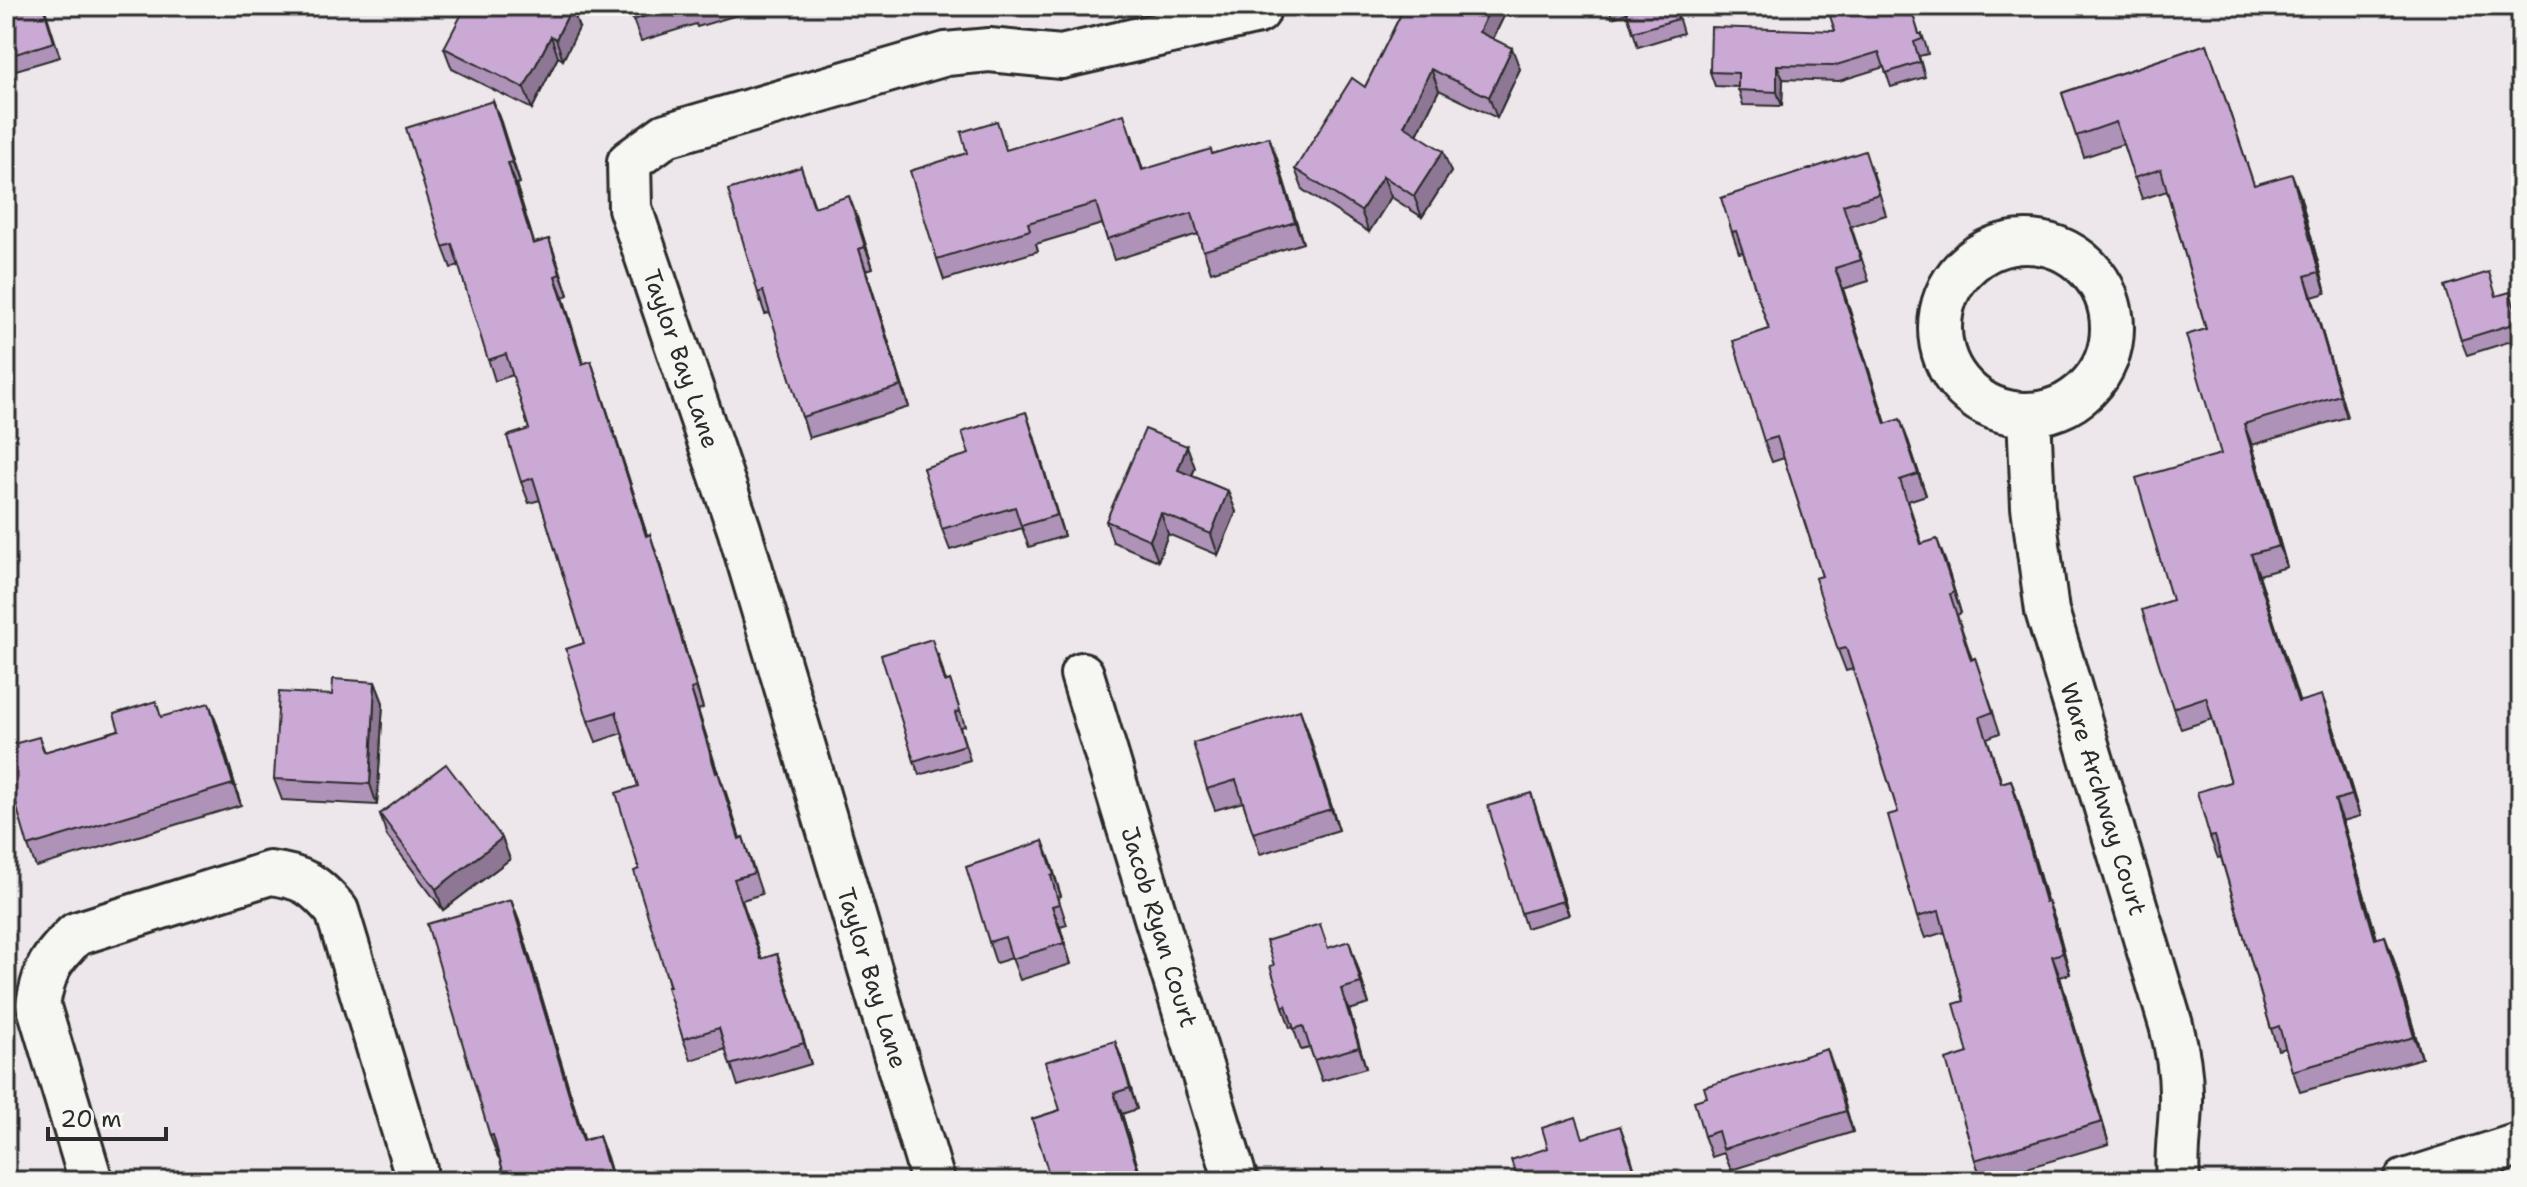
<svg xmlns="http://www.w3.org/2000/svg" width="2527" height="1187" font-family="'Shantell Sans',sans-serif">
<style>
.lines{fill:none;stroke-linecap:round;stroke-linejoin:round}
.street-casing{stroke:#2b2b2b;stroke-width:48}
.street{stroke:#f6f6f2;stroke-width:42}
.wall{fill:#ae92b7;stroke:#2b2b2b;stroke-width:2}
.shaded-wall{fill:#8d7795;stroke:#2b2b2b;stroke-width:2}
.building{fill:#caaad5;stroke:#2b2b2b;stroke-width:2}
.labels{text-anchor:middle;stroke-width:8;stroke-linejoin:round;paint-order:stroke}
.street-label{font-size:24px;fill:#2b2b2b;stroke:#f6f6f2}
</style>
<rect width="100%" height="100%" fill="#ede7ec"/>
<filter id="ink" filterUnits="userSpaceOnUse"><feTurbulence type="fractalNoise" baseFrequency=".0125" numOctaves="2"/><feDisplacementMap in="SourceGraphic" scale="16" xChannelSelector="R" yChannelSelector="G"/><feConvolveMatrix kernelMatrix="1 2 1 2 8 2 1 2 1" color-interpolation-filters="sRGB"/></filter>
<g filter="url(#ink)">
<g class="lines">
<g class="street-casing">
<g id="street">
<circle cx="2026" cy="328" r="86"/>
<path d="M2029,414L2033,507L2047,611L2171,1025C2177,1048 2181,1069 2181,1093C2182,1123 2175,1151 2178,1181"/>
<polyline points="1082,674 1236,1181"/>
<path d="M91,1181L38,1004C45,968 50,960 76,934L270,873C304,877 315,885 337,911L415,1169V1181"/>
<polyline points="933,1181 739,529 630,208 629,162 666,135 946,54 989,50 1061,57 1258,12"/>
<polyline points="2405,1181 2521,1144"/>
</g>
</g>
<use href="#street" class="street"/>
</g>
<g class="wall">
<polygon points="44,6 60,57 6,73 6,8"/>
<polygon points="628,6 787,6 766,12 764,7 697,27 696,24 641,41"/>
<polygon points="1405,6 1500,6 1504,16 1493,39 1520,69 1497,118 1439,90 1417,135 1451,172 1422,217 1391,197 1369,232 1303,190 1295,169 1365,87"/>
<polygon points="1608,6 1675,6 1683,33 1638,47 1627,13 1612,18"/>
<polygon points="1842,6 1910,6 1919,34 1922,34 1927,49 1928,54 1919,56 1925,77 1891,87 1884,67 1839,81 1783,79 1782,106 1743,105 1738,87 1715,86 1710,72 1835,31"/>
<polygon points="579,28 563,60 558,57 532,109 452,69 444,48"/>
<polygon points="2207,44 2254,185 2300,195 2326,293 2312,297 2347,417 2252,445 2287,567 2259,575 2299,701 2330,716 2360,816 2343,821 2377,939 2385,936 2393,957 2422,1058 2300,1092 2285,1048 2278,1050 2271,1029 2221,857 2218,858 2210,837 2231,782 2212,719 2181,729 2173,708 2172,600 2221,454 2206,329 2167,191 2142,199 2123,144 2084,157 2062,93"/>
<polygon points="493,101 520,183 516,184 534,243 549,239 568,295 563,297 583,364 591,361 647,535 657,555 703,708 698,710 718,773 726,793 740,838 743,837 762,894 742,900 762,959 777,954 811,1064 738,1086 726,1049 691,1060 683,1039 639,869 638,786 622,733 596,742 588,721 584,643 540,500 529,503 521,482 529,429 513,375 495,381 459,265 451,268 443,247"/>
<polygon points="1132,135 1143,170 1213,154 1269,137 1303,243 1211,272 1198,234 1114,260 1102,224 1036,244 1038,251 944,280 937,259 967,153 1007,150"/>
<polygon points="801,167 815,207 857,217 873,268 866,270 909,407 809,438 770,313 765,314 758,293"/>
<polygon points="1873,172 1886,215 1851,226 1869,281 1843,289 1886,424 1908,440 1926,495 1908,501 1922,544 1945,560 1961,613 1957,615 1972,659 1975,658 2000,733 1987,738 2002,783 2011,780 2018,801 2047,901 2048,901 2056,922 2070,974 2060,977 2109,1144 1982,1181 1975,1160 1964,1001 1945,932 1925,938 1917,917 1898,812 1853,669 1846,671 1838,650 1822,576 1784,458 1772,462 1764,441 1769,329 1743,252 1739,253 1732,232"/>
<polygon points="2497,296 2515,306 2521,326 2521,338 2467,355 2461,340"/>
<polygon points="1033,433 1064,536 1029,547 1022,528 950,550 942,529 969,454"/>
<polygon points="1187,446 1195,468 1192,476 1228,491 1236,512 1218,555 1168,534 1158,561 1113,542 1106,521"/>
<polygon points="938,654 946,682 950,680 965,726 960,727 970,760 919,775 914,761"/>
<polygon points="375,682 383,703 377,805 282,800 274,779 332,695"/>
<polygon points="1300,710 1339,830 1260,854 1243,802 1215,810 1207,789"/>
<polygon points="161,717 217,724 241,805 36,867 28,846 39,737 45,752"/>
<polygon points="1531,793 1569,915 1526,928 1521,913"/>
<polygon points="380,814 510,859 443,910 387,836"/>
<polygon points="1043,841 1061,896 1058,897 1067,925 1060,927 1071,964 1020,980 1012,958 996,963 989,942"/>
<polygon points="511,900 519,921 584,1140 599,1136 614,1181 506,1181 499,1157 498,1157 490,1136"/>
<polygon points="1329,948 1356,962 1369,1004 1349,1010 1366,1068 1322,1081 1310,1048 1301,1050 1293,1027 1290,1028 1283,1007"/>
<polygon points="1123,1062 1137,1109 1122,1114 1142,1181 1052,1181 1032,1119 1060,1110"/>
<polygon points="1835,1070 1853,1132 1731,1170 1724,1153 1712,1157 1704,1136"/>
</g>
<g class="shaded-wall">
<polygon points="1491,6 1500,6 1504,16 1486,53 1479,32"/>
<polygon points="572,7 579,28 563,60 556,39"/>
<polygon points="551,36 558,57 532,109 524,88"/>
<polygon points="1512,48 1520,69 1497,118 1489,97"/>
<polygon points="1777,65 1783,79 1782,106 1777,92"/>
<polygon points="1431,69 1439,90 1411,147 1404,126"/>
<polygon points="493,101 501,122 520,183 512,162"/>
<polygon points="1269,137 1277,158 1303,243 1295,222"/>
<polygon points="1443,151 1451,172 1422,217 1414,196"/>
<polygon points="508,163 516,184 541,265 533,244"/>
<polygon points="2292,174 2300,195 2326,293 2319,272"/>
<polygon points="1383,176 1391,197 1369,232 1361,211"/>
<polygon points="849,196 857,217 873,268 865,247"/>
<polygon points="549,239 557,260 568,295 560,274"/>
<polygon points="859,249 866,270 909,407 901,386"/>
<polygon points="1835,268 1843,289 1893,445 1885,424"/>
<polygon points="555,276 563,297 590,385 582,364"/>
<polygon points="2305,276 2312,297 2347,417 2340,395"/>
<polygon points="591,361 598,382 654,557 646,536"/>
<polygon points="1026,412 1033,433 1064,536 1057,515"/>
<polygon points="1900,419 1908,440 1926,495 1918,474"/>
<polygon points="2244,424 2252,445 2287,567 2279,546"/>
<polygon points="1187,446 1195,468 1185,491 1178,470"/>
<polygon points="1228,491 1236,512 1218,555 1211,534"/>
<polygon points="1161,513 1168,534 1158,561 1150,540"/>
<polygon points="650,534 657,555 703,708 696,687"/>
<polygon points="1937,539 1945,560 1961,613 1954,592"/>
<polygon points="2251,554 2259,575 2306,723 2298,702"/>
<polygon points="375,682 383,703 377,805 370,784"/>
<polygon points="691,689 698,710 724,794 716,773"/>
<polygon points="2322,695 2330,716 2360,816 2352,795"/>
<polygon points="209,703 217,724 241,805 233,784"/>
<polygon points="1300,710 1308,731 1339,830 1331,809"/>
<polygon points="718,772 726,793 746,860 739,839"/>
<polygon points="2011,780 2018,801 2053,923 2045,902"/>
<polygon points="1531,793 1536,808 1569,915 1563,901"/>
<polygon points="2335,800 2343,821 2383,960 2375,939"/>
<polygon points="502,838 510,859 443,910 436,889"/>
<polygon points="1043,841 1051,862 1061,896 1054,875"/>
<polygon points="511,900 519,921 591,1162 583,1141"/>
<polygon points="2048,901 2056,922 2070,974 2063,953"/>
<polygon points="1052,906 1060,927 1071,964 1064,943"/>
<polygon points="2385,936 2393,957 2422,1058 2414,1037"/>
<polygon points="1349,941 1356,962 1369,1004 1361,983"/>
<polygon points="777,954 784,975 811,1064 804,1043"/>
<polygon points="2052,956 2060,977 2109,1144 2102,1122"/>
<polygon points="1341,989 1349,1010 1366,1068 1359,1047"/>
<polygon points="1115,1041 1123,1062 1137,1109 1130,1088"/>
<polygon points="1827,1049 1835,1070 1853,1132 1846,1111"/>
<polygon points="1114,1093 1122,1114 1142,1181 1141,1181"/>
<polygon points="1620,1126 1628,1147 1638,1181 1637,1179"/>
<polygon points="599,1136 607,1157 614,1181 612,1181"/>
</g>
<g class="building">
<polygon points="13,6 43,6 54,42 6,57 6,8"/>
<polygon points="466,6 570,6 572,7 556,39 551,36 524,88 444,48"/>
<polygon points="628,6 679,6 633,20"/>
<polygon points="1405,6 1491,6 1479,32 1512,48 1489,97 1431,69 1404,126 1443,151 1414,196 1383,176 1361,211 1295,169 1352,78 1365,87"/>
<polygon points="1625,6 1674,6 1678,19 1633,32"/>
<polygon points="1842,6 1910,6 1919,34 1922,34 1922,39 1914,42 1920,62 1886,73 1879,52 1833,66 1777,65 1777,92 1738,90 1738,73 1710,72 1711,27 1835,31 1828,10"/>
<polygon points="2207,44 2254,185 2292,174 2319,272 2305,276 2340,395 2244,424 2279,546 2251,554 2298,702 2322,695 2352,795 2335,800 2375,939 2385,936 2414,1037 2292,1071 2279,1026 2271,1029 2215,836 2210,837 2197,792 2231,782 2206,697 2173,708 2142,610 2172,600 2136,478 2221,454 2186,335 2206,329 2161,169 2134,178 2116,122 2076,136 2062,93"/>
<polygon points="493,101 512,162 508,163 533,244 549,239 560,274 555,276 582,364 591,361 646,536 650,534 696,687 691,689 716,773 718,772 739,839 743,837 754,873 734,879 761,959 777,954 804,1043 730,1065 719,1028 683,1039 667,987 670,987 634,871 639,869 616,793 638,786 616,712 588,721 566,649 584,643 533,478 521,482 507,436 529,429 506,354 488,360 452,244 443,247 406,128"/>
<polygon points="1124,114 1142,170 1211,149 1212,154 1269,137 1295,222 1203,251 1192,213 1107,239 1096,203 1028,223 1030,230 937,259 910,171 967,153 961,132 997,121 1006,150"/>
<polygon points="1865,151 1879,194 1843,205 1861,260 1835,268 1885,424 1900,419 1918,474 1900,480 1921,544 1937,539 1954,592 1950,594 1971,660 1975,658 1993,712 1980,717 2001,783 2011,780 2045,902 2048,901 2063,953 2052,956 2102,1122 1975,1160 1946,1060 1968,1053 1954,1004 1964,1001 1939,911 1917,917 1888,815 1898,812 1846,648 1838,650 1815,578 1822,576 1777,437 1764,441 1733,341 1769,329 1736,231 1732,232 1721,198"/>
<polygon points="801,167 814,207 849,196 865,247 859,249 901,386 802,417 763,291 758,293 728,190"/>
<polygon points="2489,272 2496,296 2510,292 2519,322 2461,340 2444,286"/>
<polygon points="1026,412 1057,515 1021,526 1015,507 942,529 923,468 969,454 962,432"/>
<polygon points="1145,429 1187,446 1178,470 1228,491 1211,534 1161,513 1150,540 1106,521"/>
<polygon points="932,639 945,682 950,680 960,711 955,713 965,745 914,761 881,655"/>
<polygon points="333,679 375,682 370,784 274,779 279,692 332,695"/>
<polygon points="156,701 161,717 209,703 233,784 28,846 6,770 6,746 39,737 44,752 119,730 114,714"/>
<polygon points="1300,710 1331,809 1253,833 1236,780 1207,789 1193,743"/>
<polygon points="446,764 502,838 436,889 380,814"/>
<polygon points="1531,793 1563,901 1521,913 1488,806"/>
<polygon points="1043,841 1054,875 1051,876 1059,904 1052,906 1064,943 1012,959 1005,937 989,942 966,867"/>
<polygon points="511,900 583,1141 599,1136 612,1181 506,1181 493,1135 490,1136 427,924"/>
<polygon points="2521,907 2521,944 2510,910"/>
<polygon points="1320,924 1328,948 1349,941 1361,983 1341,989 1359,1047 1314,1060 1303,1026 1294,1029 1286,1005 1283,1007 1270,966 1274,965 1266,941"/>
<polygon points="1115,1041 1130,1088 1114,1093 1141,1181 1081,1181 1078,1171 1051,1180 1032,1119 1060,1110 1045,1062"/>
<polygon points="1827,1049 1846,1111 1723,1149 1718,1131 1704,1136 1694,1101 1707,1097 1704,1087"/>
<polygon points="1576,1117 1583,1138 1620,1126 1637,1179 1630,1181 1518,1181 1511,1160 1548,1148 1542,1128"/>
</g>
</g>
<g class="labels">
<g class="street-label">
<text transform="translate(681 359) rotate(71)" y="8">Taylor Bay Lane</text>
<text transform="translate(2103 799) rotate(73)" y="8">Ware Archway Court</text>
<text transform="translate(1159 927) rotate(73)" y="8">Jacob Ryan Court</text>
<text transform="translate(872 978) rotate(73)" y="8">Taylor Bay Lane</text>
</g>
</g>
<rect width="2527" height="1187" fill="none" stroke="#f6f6f2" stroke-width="32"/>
<rect x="16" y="16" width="2495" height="1155" fill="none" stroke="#2b2b2b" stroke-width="3" filter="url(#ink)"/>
<path d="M48 1127v12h118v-12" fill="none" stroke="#2b2b2b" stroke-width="4"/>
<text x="60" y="1127" font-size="24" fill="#2b2b2b" stroke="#f6f6f2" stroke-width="6" paint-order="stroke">20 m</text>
</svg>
